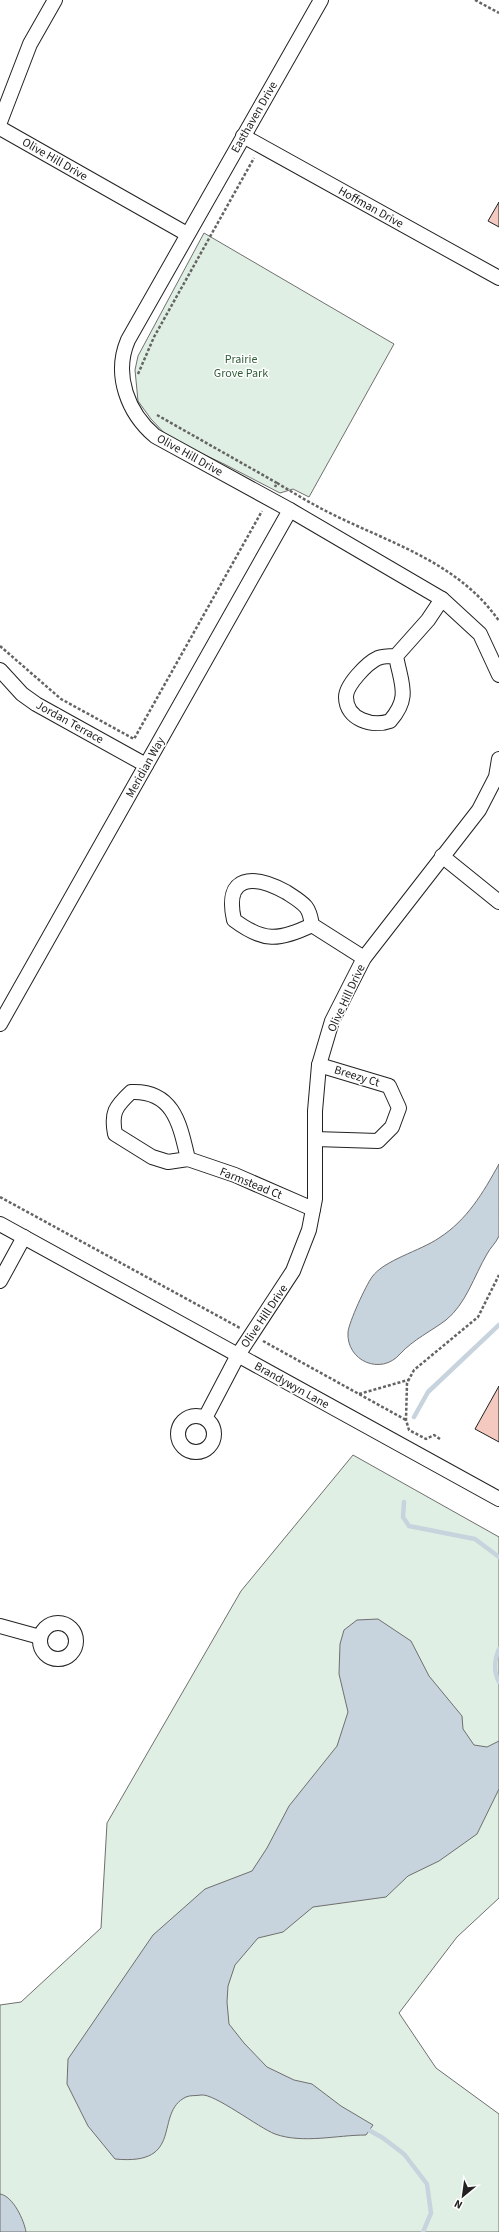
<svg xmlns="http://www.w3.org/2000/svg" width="499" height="2232" font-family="'Source Sans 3',sans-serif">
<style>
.green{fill:#e0efe3;stroke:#6f6f6f}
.water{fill:#c7d3dd;stroke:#6f6f6f}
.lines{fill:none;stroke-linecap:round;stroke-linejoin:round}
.stream{stroke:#c7d3dd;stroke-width:4.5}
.building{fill:#f3c9c0;stroke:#222}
.minor-casing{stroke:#222;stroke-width:16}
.path{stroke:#646464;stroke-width:2.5;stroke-dasharray:3 2;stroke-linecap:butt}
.minor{stroke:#fff;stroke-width:14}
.labels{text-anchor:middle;stroke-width:3;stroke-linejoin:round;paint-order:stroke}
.street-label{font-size:12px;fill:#222;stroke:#fff}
.park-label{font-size:12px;fill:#2f5e38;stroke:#fff}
</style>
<rect width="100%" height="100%" fill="#fff"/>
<g class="green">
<polygon points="204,233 394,344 309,497 293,489 280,493 224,464 169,438 151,419 138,401 135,370 138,356"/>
<polygon points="353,1455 499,1537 499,1898 457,1937 399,2013 436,2068 499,2114 499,2232 0,2232 0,2005 21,2002 101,1928 107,1823 241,1591"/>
</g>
<g class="water">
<path d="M499,1164C499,1177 499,1228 499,1236C496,1243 490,1248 487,1254C474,1276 466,1304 446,1320C430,1332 414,1339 400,1354C381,1376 346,1361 348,1332C349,1322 366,1285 372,1277C384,1260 420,1251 439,1238C467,1220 483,1193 499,1164Z"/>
<path d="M378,1619L411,1641L429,1676L462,1716L463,1729L474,1745L487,1747L499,1741V1789L477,1834L439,1861L408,1876L386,1897L313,1907L283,1932L258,1938L235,1965L228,1986L227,2002L229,2024L244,2043L267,2067L294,2080L312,2084L341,2106L373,2125L366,2135C337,2135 303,2144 275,2134C259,2128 214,2093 201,2095C196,2096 190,2095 186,2097C153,2113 186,2166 115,2159L88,2126L67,2084L68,2059L153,1935L205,1889L252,1871L267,1848L289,1806L337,1746L348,1712L339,1674L340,1644L344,1630L357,1620Z"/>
<path d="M0,2194C13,2196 24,2220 26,2232H0Z"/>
</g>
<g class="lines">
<g class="stream">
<polyline points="414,1417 428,1392 499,1325"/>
<polyline points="404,1502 403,1517 409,1526 475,1539 499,1557"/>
<path d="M499,1649C494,1661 493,1671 499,1682"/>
<polyline points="365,2128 383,2138 404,2154 427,2184 431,2213 423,2232"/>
</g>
</g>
<g class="building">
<polygon points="499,202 499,227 488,221"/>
<polygon points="499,1386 499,1442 475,1429"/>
</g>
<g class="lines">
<g class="minor-casing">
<g id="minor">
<path d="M321,0L128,340C113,375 128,413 155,436L290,510L442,599L480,634L499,675"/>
<polyline points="0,122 30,44 55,0"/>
<polyline points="0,128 187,234"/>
<polyline points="243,136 499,278"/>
<path d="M396,656C401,684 411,697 390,721C373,727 346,720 346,697C346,685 367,663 378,658C383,656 391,656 396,656L428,620L442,599"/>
<polyline points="0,670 22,694 36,704 146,765"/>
<polyline points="442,856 499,902"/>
<path d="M312,925C279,941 263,942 234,920C224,875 253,874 286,892C292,896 301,901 306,907C310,912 311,919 312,925L364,958"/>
<polyline points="0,1024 290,510"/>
<polyline points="315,1139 378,1141 392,1127 399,1108 389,1086 319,1065"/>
<path d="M188,1159C180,1125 174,1090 131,1092C115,1107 111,1113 115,1134L152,1157L168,1162L188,1159L235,1175L313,1209"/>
<polyline points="0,1224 499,1499"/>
<polyline points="0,1281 24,1237"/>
<circle cx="196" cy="1434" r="18"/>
<polyline points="205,1418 238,1355 293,1271 309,1230 315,1199 315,1111 319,1065 332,1021 364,958 479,810 496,777 499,759"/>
<circle cx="58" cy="1641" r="18"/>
<polyline points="0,1626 40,1637"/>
</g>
</g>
<g class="path">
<polyline points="475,0 499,13"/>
<polyline points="138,374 154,337 254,158"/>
<polyline points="157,415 277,483 275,487"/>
<path d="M277,483C292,492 307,501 322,509C385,542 457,560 499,621"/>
<polyline points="0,646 61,699 134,739 262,511"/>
<polyline points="0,1197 240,1328"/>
<polyline points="263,1341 406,1420"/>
<polyline points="359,1394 408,1380"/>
<polyline points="440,1439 434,1435 426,1439 409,1430 406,1420 407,1383 414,1370 478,1317 499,1275"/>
</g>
<use href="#minor" class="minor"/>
</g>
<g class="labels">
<g class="street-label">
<text transform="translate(254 117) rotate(-60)" y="4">Easthaven Drive</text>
<text transform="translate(55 159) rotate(30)" y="4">Olive Hill Drive</text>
<text transform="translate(371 207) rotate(29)" y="4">Hoffman Drive</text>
<text transform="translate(190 455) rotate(29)" y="4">Olive Hill Drive</text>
<text transform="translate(70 722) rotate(29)" y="4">Jordan Terrace</text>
<text transform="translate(145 767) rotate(-61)" y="4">Meridian Way</text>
<text transform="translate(346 998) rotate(-65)" y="4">Olive Hill Drive</text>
<text transform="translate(357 1076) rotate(17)" y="4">Breezy Ct</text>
<text transform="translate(251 1183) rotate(22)" y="4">Farmstead Ct</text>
<text transform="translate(264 1316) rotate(-56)" y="4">Olive Hill Drive</text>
<text transform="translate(292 1385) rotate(29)" y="4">Brandywyn Lane</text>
</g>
<g class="park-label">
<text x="241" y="363">Prairie<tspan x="241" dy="14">Grove Park</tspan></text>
</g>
</g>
<g transform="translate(463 2196) rotate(209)" stroke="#ffffff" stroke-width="3" paint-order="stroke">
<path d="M0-3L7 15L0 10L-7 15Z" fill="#222222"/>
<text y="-6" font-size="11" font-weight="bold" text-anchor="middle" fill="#222222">N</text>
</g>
</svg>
